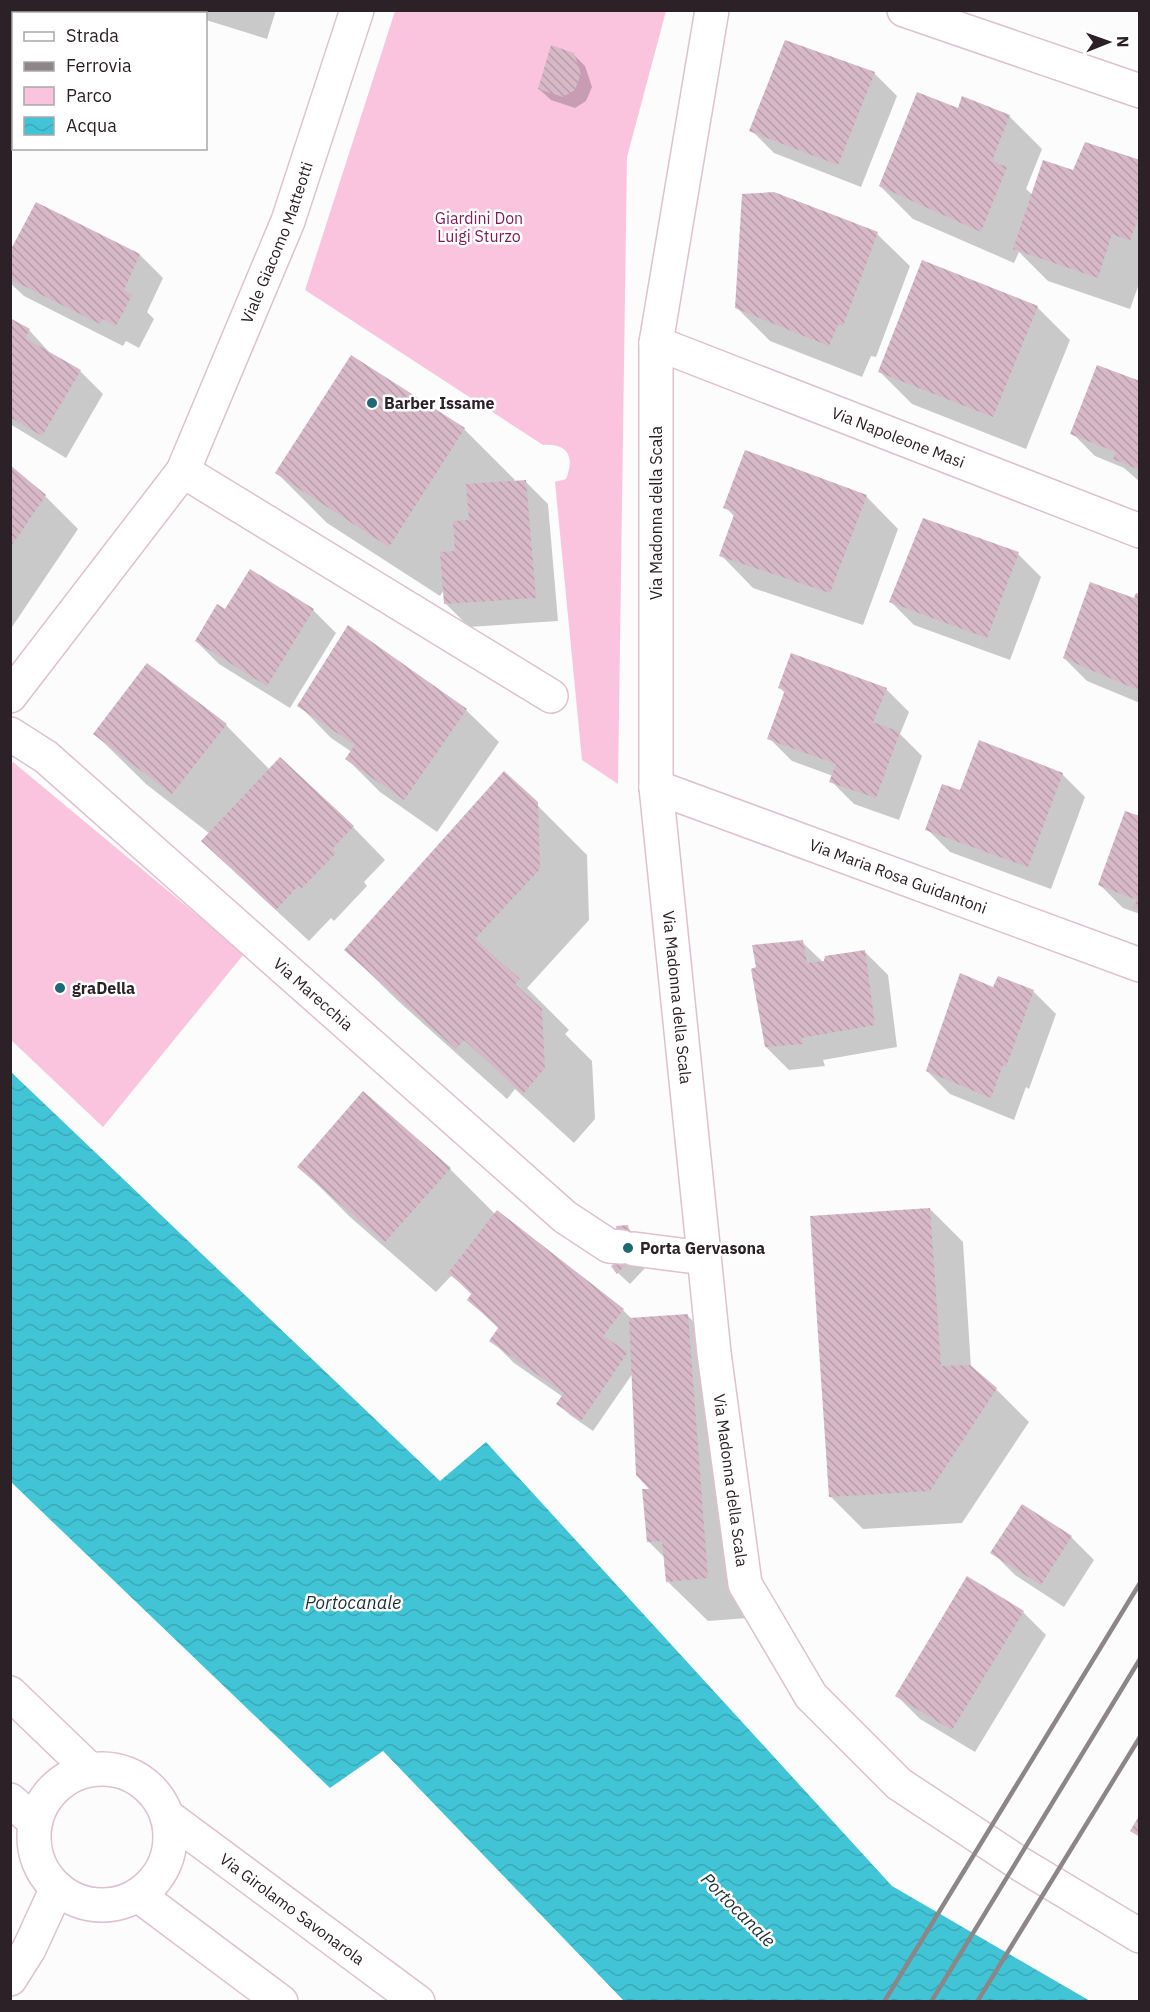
<svg xmlns="http://www.w3.org/2000/svg" width="1150" height="2012" font-family="'IBM Plex Sans',sans-serif">
<style>
.park{fill:#fac4df}
.water{fill:url(#water-waves)}
.shadow{fill:#0003}
.building{fill:url(#building-back-hatch)}
.lines{fill:none;stroke-linecap:round;stroke-linejoin:round}
.minor-casing{stroke:#dec0cf;stroke-width:36}
.tertiary-casing{stroke:#dec0cf;stroke-width:36}
.secondary-casing{stroke:#dec0cf;stroke-width:36}
.minor{stroke:#fff;stroke-width:33}
.tertiary{stroke:#fff;stroke-width:33}
.secondary{stroke:#fff;stroke-width:33}
.rail{stroke:#8c8689;stroke-width:4.5}
.poi-dot{fill:#1e6973;stroke:#fff;stroke-width:2}
.labels{text-anchor:middle;stroke-width:5;stroke-linejoin:round;paint-order:stroke}
.park-label{font-size:16px;fill:#7c1c58;stroke:#fff}
.street-label{font-size:16px;fill:#2c2127;stroke:#fff}
.poi-label{font-size:16px;font-weight:bold;fill:#2c2127;stroke:#fff;text-anchor:start}
.water-label{font-size:18px;font-style:italic;fill:#1a3134;stroke:#fff}
</style>
<defs>
<pattern id="water-waves" width="16" height="10" patternUnits="userSpaceOnUse" patternTransform="scale(1.5)"><rect width="16" height="10" fill="#41c5d6"/><path d="M0 5q4-4 8 0t8 0" fill="none" stroke="#39a9b8"/></pattern>
<pattern id="building-back-hatch" width="6" height="6" patternUnits="userSpaceOnUse" patternTransform="scale(1.5)"><rect width="6" height="6" fill="#d6b8c7"/><path d="M-1 5l2 2M0 0l6 6M5-1l2 2" fill="none" stroke="#b89eab"/></pattern>
</defs>
<rect width="100%" height="100%" fill="#fcfcfc"/>
<g class="park">
<path d="M395,11H666L627,157L618,784L582,760L555,482L566,479C575,457 568,443 543,445L305,290Z"/>
<polygon points="13,762 244,954 103,1127 11,1040 10,766"/>
</g>
<polygon class="water" points="11,1072 440,1481 486,1442 892,1886 1090,2001 624,2001 383,1751 330,1788 11,1482"/>
<g class="shadow">
<polygon points="276,10 267,39 206,20 206,14 186,14 177,10"/>
<polygon points="573,54 585,66 592,87 586,101 575,108 551,100 539,89"/>
<polygon points="874,73 897,96 861,187 774,153 751,130"/>
<polygon points="959,110 1009,116 1042,149 1026,189 1033,195 1140,162 1140,281 1130,309 1048,281 1019,252 1014,263 913,219 880,186"/>
<polygon points="36,204 140,255 163,278 147,312 154,319 139,348 126,341 123,346 24,296 10,283 10,254"/>
<polygon points="877,234 910,266 876,357 871,356 862,377 770,341 737,308"/>
<polygon points="923,262 1037,307 1070,340 1026,449 912,404 879,371"/>
<polygon points="10,319 29,330 51,354 80,371 103,394 66,458 10,424"/>
<polygon points="352,357 464,429 515,480 513,482 525,481 548,504 558,621 469,627 446,604 445,588 440,596 327,523 276,472"/>
<polygon points="1140,383 1140,482 1124,468 1095,456 1072,433"/>
<polygon points="10,467 45,496 78,529 10,630"/>
<polygon points="866,496 898,529 863,625 753,588 721,555 735,517 725,507"/>
<polygon points="1018,554 1041,577 1010,660 914,625 891,602"/>
<polygon points="250,571 313,610 336,633 290,708 219,664 196,641 226,611"/>
<polygon points="1140,596 1140,703 1087,681 1064,658"/>
<polygon points="792,655 886,689 909,712 900,734 922,756 899,820 854,804 831,781 833,776 792,761 769,738 786,694 780,688"/>
<polygon points="299,705 466,710 499,742 437,832 380,792 347,759 352,752 331,738"/>
<polygon points="226,725 270,770 353,827 385,860 364,882 367,886 334,921 331,918 309,941 236,873 210,834 146,784 95,734"/>
<polygon points="1062,774 1085,797 1051,889 950,852 927,829"/>
<polygon points="536,804 587,855 589,920 527,988 569,1030 565,1034 592,1061 595,1119 574,1143 515,1089 507,1099 397,1000 346,950"/>
<polygon points="1140,818 1140,914 1123,908 1100,885"/>
<polygon points="802,942 825,964 865,952 888,975 897,1047 823,1060 825,1066 789,1070 766,1047 758,968"/>
<polygon points="994,988 1033,991 1056,1014 1029,1089 1026,1087 1014,1120 950,1094 927,1071"/>
<polygon points="300,1167 450,1169 496,1215 623,1310 632,1319 688,1316 728,1356 748,1618 708,1621 667,1581 665,1558 648,1541 652,1490 633,1373 593,1431 570,1415 558,1404 563,1397 514,1363 491,1340 499,1329 469,1300 472,1295 452,1275 436,1292 350,1217"/>
<polygon points="930,1209 963,1242 971,1368 996,1389 1029,1422 962,1523 863,1529 831,1497"/>
<polygon points="627,1227 639,1238 646,1267 630,1284 618,1273 626,1256"/>
<polygon points="1071,1537 1094,1560 1064,1607 1015,1575 992,1552"/>
<polygon points="1023,1612 1046,1635 975,1752 920,1719 897,1696"/>
</g>
<g class="building">
<polygon points="785,40 875,72 838,165 749,131"/>
<polygon points="551,45 574,53 581,74 575,90 563,97 538,89"/>
<polygon points="917,92 958,108 962,96 1010,115 992,161 1007,167 981,232 879,186"/>
<polygon points="1085,142 1140,160 1140,212 1130,241 1112,234 1098,278 1013,249 1043,160 1073,170"/>
<polygon points="774,192 878,232 843,326 838,324 829,346 735,308 742,194"/>
<polygon points="36,202 140,254 124,290 132,295 116,326 103,319 100,324 10,279 10,251"/>
<polygon points="922,260 1038,306 993,417 878,372"/>
<polygon points="10,318 30,329 25,338 81,370 42,436 10,417"/>
<polygon points="351,355 465,428 389,547 275,473"/>
<polygon points="1097,365 1140,381 1140,470 1113,459 1116,452 1070,434"/>
<polygon points="745,450 867,495 830,593 719,556 735,512 723,508"/>
<polygon points="10,465 46,495 10,548"/>
<polygon points="526,480 536,598 444,604 440,552 455,551 453,521 469,520 466,484"/>
<polygon points="923,518 1019,552 987,638 889,602"/>
<polygon points="250,569 314,609 267,686 195,641 217,604 225,609"/>
<polygon points="1090,582 1134,598 1136,593 1140,594 1140,691 1063,658"/>
<polygon points="348,625 467,709 404,800 345,759 355,745 297,706"/>
<polygon points="791,653 887,688 873,722 900,732 876,798 829,782 836,764 767,739 785,690 778,688"/>
<polygon points="147,663 227,724 172,794 93,734"/>
<polygon points="979,740 1063,773 1028,867 925,830 942,784 960,790"/>
<polygon points="280,757 354,826 332,849 336,853 301,889 298,886 276,910 201,841"/>
<polygon points="504,771 538,802 540,869 475,939 520,979 515,984 542,1009 545,1068 523,1094 464,1040 456,1049 344,950"/>
<polygon points="1125,811 1140,816 1140,910 1133,908 1137,900 1098,885"/>
<polygon points="803,940 807,963 824,961 825,956 865,950 875,1025 801,1038 803,1044 765,1047 751,969 756,967 752,945"/>
<polygon points="960,973 993,987 998,976 1034,990 1006,1067 1003,1065 991,1098 926,1071"/>
<polygon points="363,1091 451,1168 385,1242 297,1167"/>
<polygon points="930,1208 941,1366 970,1365 997,1388 930,1491 829,1497 810,1216"/>
<polygon points="497,1210 624,1309 603,1336 628,1352 581,1421 556,1404 564,1393 489,1341 499,1327 467,1300 472,1293 448,1273"/>
<polygon points="628,1225 635,1255 617,1274 611,1266 624,1256 616,1226"/>
<polygon points="688,1314 708,1578 666,1582 662,1541 647,1542 642,1489 649,1489 636,1475 629,1318"/>
<polygon points="1022,1504 1072,1536 1041,1585 990,1553"/>
<polygon points="967,1576 1024,1611 952,1730 895,1696"/>
<polygon points="1140,1814 1140,1837 1130,1831"/>
</g>
<g class="lines">
<g class="minor-casing">
<g id="minor">
<path id="s1" d="M712,10L656,343V787L714,1353L745,1584L811,1696L899,1784L1022,1865L1140,1936"/>
<polyline points="904,10 1140,91"/>
<path id="s2" d="M656,343L1140,531"/>
<polyline points="183,471 551,696"/>
<path id="s3" d="M10,734L46,757L565,1217L609,1246L622,1247"/>
<path id="s4" d="M656,787L1140,965"/>
<polyline points="634,1249 704,1258"/>
</g>
</g>
<g class="tertiary-casing">
<g id="tertiary">
<polyline points="10,1693 89,1769"/>
<circle cx="102" cy="1837" r="68"/>
<polyline points="10,1800 35,1822"/>
<path id="s5" d="M167,1816L418,2002"/>
<polyline points="138,1895 281,2002"/>
<polyline points="10,1979 29,1949 57,1888"/>
</g>
</g>
<g class="secondary-casing">
<g id="secondary">
<path id="s6" d="M10,696L183,471L288,221L357,10"/>
</g>
</g>
<use href="#minor" class="minor"/>
<use href="#tertiary" class="tertiary"/>
<use href="#secondary" class="secondary"/>
<g class="rail">
<polyline points="884,2002 1140,1583"/>
<polyline points="931,2002 1140,1659"/>
<polyline points="977,2002 1140,1737"/>
</g>
</g>
<g class="poi-dot">
<circle cx="372" cy="403" r="6"/>
<circle cx="60" cy="988" r="6"/>
<circle cx="628" cy="1248" r="6"/>
</g>
<g class="labels">
<g class="park-label">
<text x="479" y="224">Giardini Don<tspan x="479" dy="18">Luigi Sturzo</tspan></text>
</g>
<g class="street-label">
<text dy="6" stroke="none"><textPath href="#s6" startOffset="531">Viale Giacomo Matteotti</textPath></text>
<text dy="6" stroke="none"><textPath href="#s2" startOffset="260">Via Napoleone Masi</textPath></text>
<text transform="translate(656 513) rotate(-90)" y="6">Via Madonna della Scala</text>
<text dy="6" stroke="none"><textPath href="#s4" startOffset="258">Via Maria Rosa Guidantoni</textPath></text>
<text dy="6" stroke="none"><textPath href="#s3" startOffset="400">Via Marecchia</textPath></text>
<text dy="6" stroke="none"><textPath href="#s1" startOffset="993">Via Madonna della Scala</textPath></text>
<text dy="6" stroke="none"><textPath href="#s1" startOffset="1479">Via Madonna della Scala</textPath></text>
<text dy="6" stroke="none"><textPath href="#s5" startOffset="156">Via Girolamo Savonarola</textPath></text>
</g>
<g class="poi-label">
<text x="384" y="409">Barber Issame</text>
<text x="72" y="994">graDella</text>
<text x="640" y="1254">Porta Gervasona</text>
</g>
<g class="water-label">
<text x="353" y="1609">Portocanale</text>
<text transform="translate(738 1910) rotate(45)" y="6">Portocanale</text>
</g>
</g>
<rect width="1150" height="2012" fill="none" stroke="#2c2127" stroke-width="24"/>
<rect x="12" y="12" width="195" height="138" fill="#ffffff" stroke="#aba6a9" stroke-width="1.5"/>
<rect x="24" y="32" width="30" height="9" fill="#ffffff" stroke="#aba6a9" stroke-width="1.5"/>
<text x="66" y="42" font-size="18" fill="#2c2127">Strada</text>
<rect x="24" y="62" width="30" height="9" fill="#8c8689" stroke="#aba6a9" stroke-width="1.5"/>
<text x="66" y="72" font-size="18" fill="#2c2127">Ferrovia</text>
<rect x="24" y="87" width="30" height="18" fill="#fac4df" stroke="#aba6a9" stroke-width="1.5"/>
<text x="66" y="102" font-size="18" fill="#2c2127">Parco</text>
<rect x="24" y="117" width="30" height="18" fill="url(#water-waves)" stroke="#aba6a9" stroke-width="1.5"/>
<text x="66" y="132" font-size="18" fill="#2c2127">Acqua</text>
<g transform="translate(1108 42) rotate(89)" stroke="#ffffff" stroke-width="4.5" paint-order="stroke">
<path d="M0-4.5L10 22L0 15L-10 22Z" fill="#2c2127"/>
<text y="-9" font-size="16" font-weight="bold" text-anchor="middle" fill="#2c2127">N</text>
</g>
</svg>
